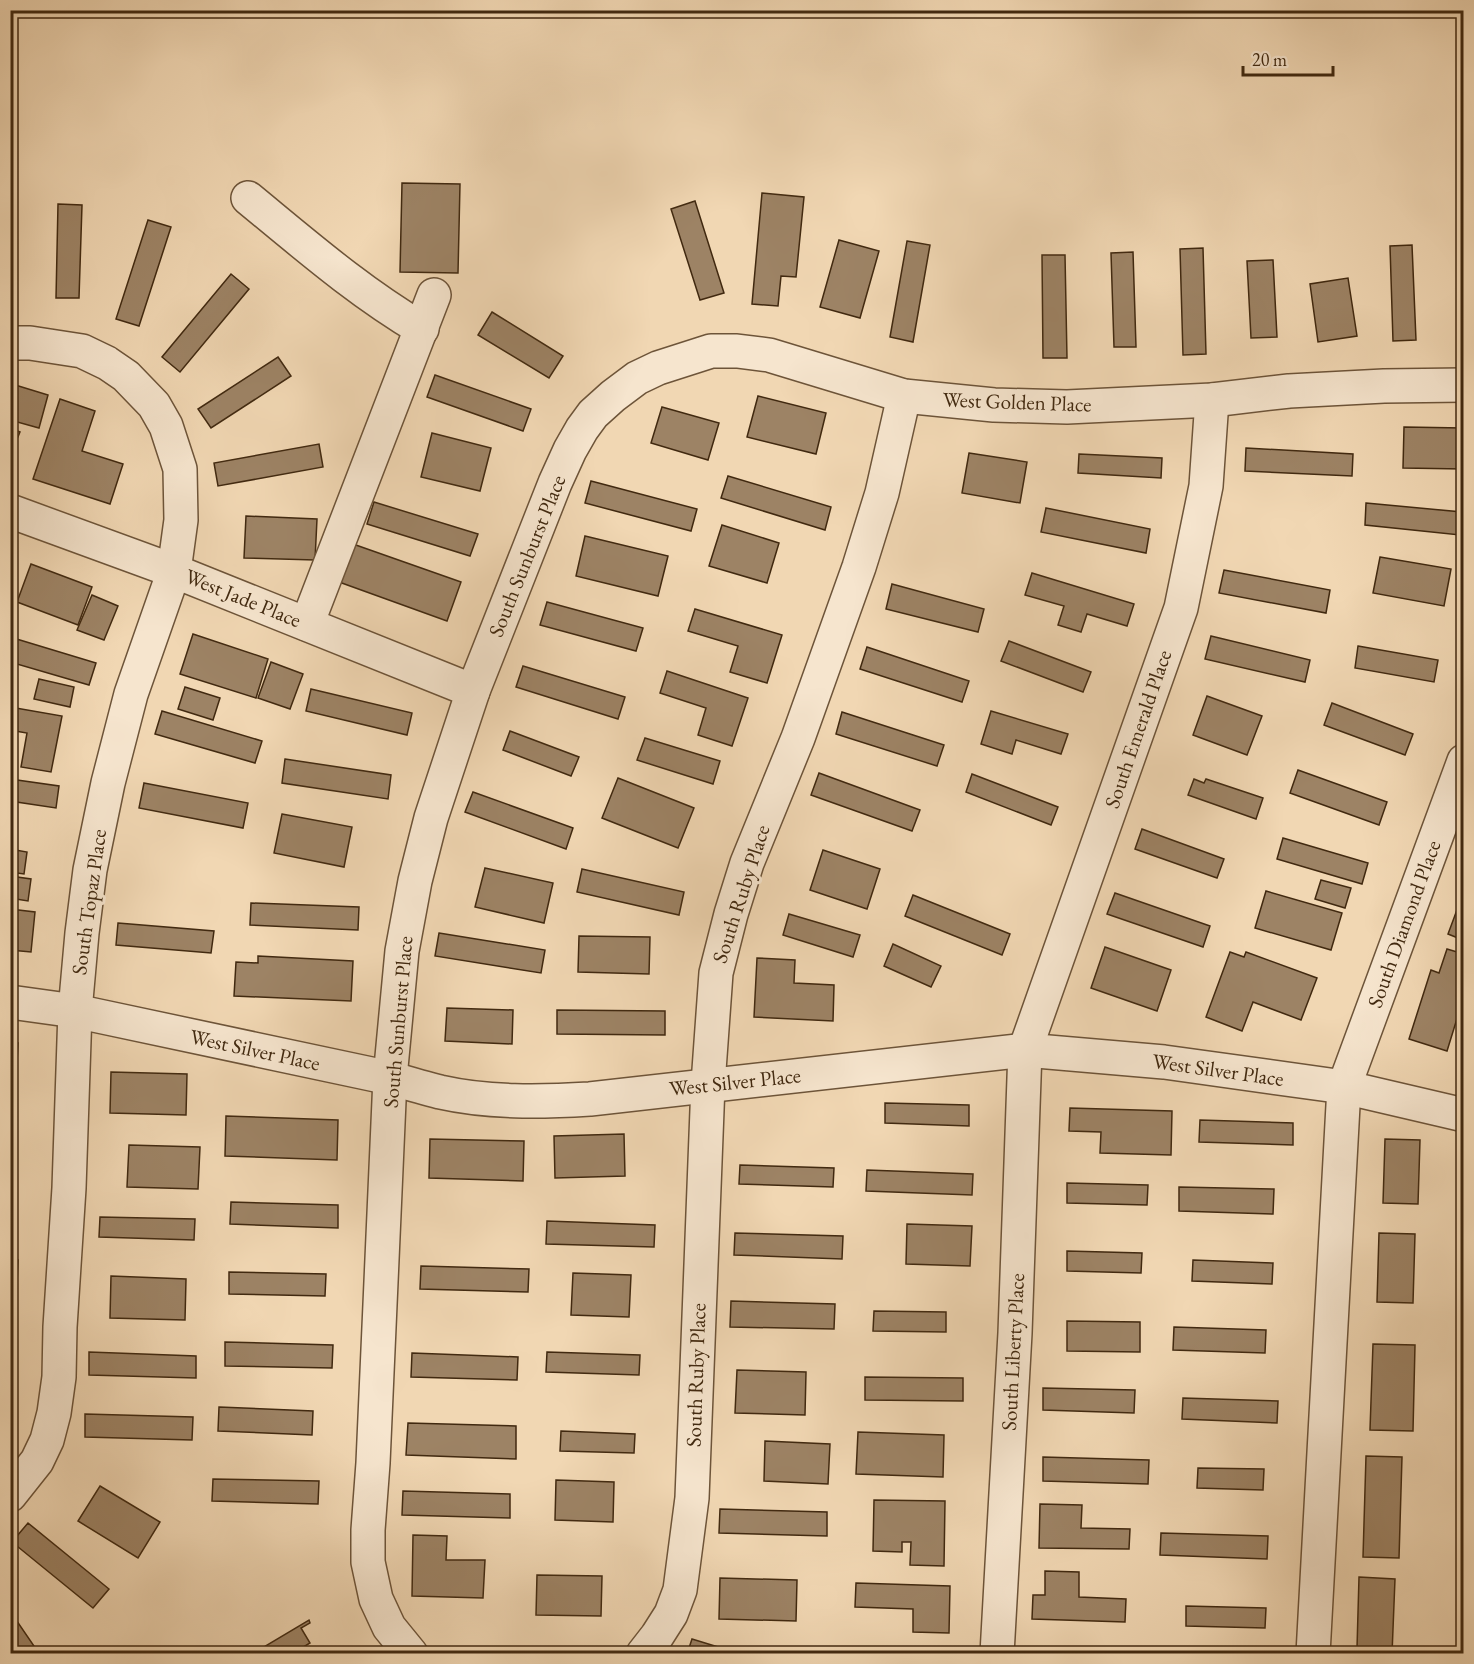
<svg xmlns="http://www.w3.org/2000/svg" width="1474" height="1664" font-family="'EB Garamond',serif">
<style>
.building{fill:#9d8365;stroke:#412910;stroke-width:1.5}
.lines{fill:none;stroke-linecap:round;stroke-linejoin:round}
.minor-casing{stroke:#6d5439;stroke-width:36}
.minor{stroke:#f6e5ce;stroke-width:33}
.labels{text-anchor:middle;stroke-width:6;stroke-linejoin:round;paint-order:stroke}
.street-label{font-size:21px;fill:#412910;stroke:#f6e5ce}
</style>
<rect width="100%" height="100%" fill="#f1d7b3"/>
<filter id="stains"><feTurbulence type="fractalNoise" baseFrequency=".00333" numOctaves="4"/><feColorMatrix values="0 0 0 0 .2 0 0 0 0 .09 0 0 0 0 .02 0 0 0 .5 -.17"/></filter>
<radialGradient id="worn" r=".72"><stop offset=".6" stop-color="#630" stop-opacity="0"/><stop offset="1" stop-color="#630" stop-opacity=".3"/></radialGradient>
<g class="building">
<polygon points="402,183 460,184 458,273 400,272"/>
<polygon points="762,193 804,197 796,277 781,276 778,306 752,304"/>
<polygon points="695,201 724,293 700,300 671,209"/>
<polygon points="58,204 82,205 79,298 56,298"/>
<polygon points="148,220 171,227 139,326 116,319"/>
<polygon points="839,240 879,251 860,318 820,307"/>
<polygon points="907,241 930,245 913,342 890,337"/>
<polygon points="1412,245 1416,340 1393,341 1390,246"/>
<polygon points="1203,248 1206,354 1183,355 1180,249"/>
<polygon points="1133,252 1136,347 1114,347 1111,253"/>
<polygon points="1042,255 1065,255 1067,358 1043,358"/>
<polygon points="1273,260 1277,337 1251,338 1247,261"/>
<polygon points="231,274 249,289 180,372 162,357"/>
<polygon points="1348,278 1357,336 1318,342 1310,284"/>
<polygon points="492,312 563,356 549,378 478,335"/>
<polygon points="278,357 291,376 211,428 198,409"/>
<polygon points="435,375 531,409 523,431 427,397"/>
<polygon points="12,384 48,395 39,428 10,420 10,391"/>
<polygon points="758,396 826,413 816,454 747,437"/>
<polygon points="60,399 95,411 82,451 123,464 110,504 33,479"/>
<polygon points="662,407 719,423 708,460 651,443"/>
<polygon points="1404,427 1463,428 1463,469 1403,468"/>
<polygon points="10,428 20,432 10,456"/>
<polygon points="432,433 491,448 480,491 421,477"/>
<polygon points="319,444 323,467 218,486 214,463"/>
<polygon points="1246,448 1353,454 1352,476 1245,471"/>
<polygon points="969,453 1027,462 1020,503 962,493"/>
<polygon points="1079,454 1162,458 1161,478 1078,473"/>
<polygon points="728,476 831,507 825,530 721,498"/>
<polygon points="591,481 697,509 691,531 585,503"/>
<polygon points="374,502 478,534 470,556 367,524"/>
<polygon points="1366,503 1462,512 1460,535 1365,525"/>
<polygon points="1046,508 1150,529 1146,553 1041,532"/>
<polygon points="246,516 317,519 315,560 244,558"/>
<polygon points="722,525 779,543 767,583 709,566"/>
<polygon points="585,536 668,556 658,596 576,576"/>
<polygon points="353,544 461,582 447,621 339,582"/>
<polygon points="1380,557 1451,569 1444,606 1373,593"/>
<polygon points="31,564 92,587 78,625 17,602"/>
<polygon points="1224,570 1330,590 1326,613 1219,593"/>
<polygon points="1032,573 1134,604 1127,626 1087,614 1081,632 1058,625 1064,606 1025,595"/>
<polygon points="892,584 984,609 978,632 886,609"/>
<polygon points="92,595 118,606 104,640 77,630"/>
<polygon points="547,602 643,628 636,651 540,625"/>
<polygon points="695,609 782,635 767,683 730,672 738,646 688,631"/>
<polygon points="193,634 268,659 256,698 180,674"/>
<polygon points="1211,636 1310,660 1305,682 1205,659"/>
<polygon points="10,637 96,663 89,685 10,662"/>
<polygon points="1009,641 1091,672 1083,692 1001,661"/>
<polygon points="1358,646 1438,660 1434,682 1355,668"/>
<polygon points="867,647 969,681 962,702 860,669"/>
<polygon points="271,662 303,674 290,709 258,698"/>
<polygon points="523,666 625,697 618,719 516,687"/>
<polygon points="667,671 748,698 732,746 698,735 706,708 660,693"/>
<polygon points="39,679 74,687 70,707 34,699"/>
<polygon points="185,687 220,698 213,720 178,709"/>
<polygon points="311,689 412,713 407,735 306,711"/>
<polygon points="1207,696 1262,716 1247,755 1193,735"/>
<polygon points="1332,703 1413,734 1405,755 1324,725"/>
<polygon points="10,707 62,716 51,772 21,767 27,733 10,730"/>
<polygon points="162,711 262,741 255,763 155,734"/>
<polygon points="991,711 1068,734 1061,754 1016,740 1012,754 981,744"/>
<polygon points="842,712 944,745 937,766 836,734"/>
<polygon points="510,731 579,757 571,776 503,750"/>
<polygon points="645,738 720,761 713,784 637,760"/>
<polygon points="285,759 391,775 388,799 282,783"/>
<polygon points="1298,770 1387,802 1379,825 1290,793"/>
<polygon points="819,773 920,810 912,831 811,795"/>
<polygon points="972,774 1058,807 1051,825 966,792"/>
<polygon points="618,778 694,808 678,848 602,818"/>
<polygon points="10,779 59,786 56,808 10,801"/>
<polygon points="1194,779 1204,783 1206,779 1263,798 1256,819 1188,795"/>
<polygon points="144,783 248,803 243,828 139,808"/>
<polygon points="473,792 573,828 566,849 465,812"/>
<polygon points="282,814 352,827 344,867 274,853"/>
<polygon points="1142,829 1224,859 1217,878 1135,849"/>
<polygon points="1283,838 1368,863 1362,884 1277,859"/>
<polygon points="10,849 27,852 24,874 10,872"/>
<polygon points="823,850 880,869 867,909 810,890"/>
<polygon points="485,868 553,883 544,923 475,907"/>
<polygon points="582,869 684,892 679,915 577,892"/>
<polygon points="10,876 31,879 28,901 10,898"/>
<polygon points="1321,880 1351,888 1345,908 1315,899"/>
<polygon points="1266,891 1342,913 1331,950 1255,928"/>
<polygon points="1464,891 1464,938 1463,940 1448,934"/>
<polygon points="1115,893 1210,926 1203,947 1107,914"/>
<polygon points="913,895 1010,934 1002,955 905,916"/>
<polygon points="251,903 359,907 358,930 250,925"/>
<polygon points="10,909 35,912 31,952 10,950"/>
<polygon points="789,914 860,935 853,957 783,935"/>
<polygon points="118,923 214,931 211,953 116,945"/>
<polygon points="439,933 545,950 541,973 435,956"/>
<polygon points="579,936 650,937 649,974 578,972"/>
<polygon points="893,944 941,966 931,987 884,966"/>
<polygon points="1105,947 1171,970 1157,1011 1091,988"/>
<polygon points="1447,949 1464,954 1464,996 1447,1051 1409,1039 1431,970 1439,973"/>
<polygon points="1230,952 1244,957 1246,952 1317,978 1301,1020 1253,1002 1242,1031 1206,1017"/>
<polygon points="258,956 353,961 351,1001 234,996 236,962 258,963"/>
<polygon points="757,958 795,960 794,983 834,985 833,1021 754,1017"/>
<polygon points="447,1008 513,1010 512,1044 445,1041"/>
<polygon points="557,1010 665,1011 665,1035 557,1034"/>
<polygon points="10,1042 18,1043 16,1082 10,1082"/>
<polygon points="111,1072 187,1074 186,1115 110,1113"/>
<polygon points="885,1103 969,1105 969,1126 885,1123"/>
<polygon points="1070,1108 1172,1111 1171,1155 1100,1153 1101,1132 1069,1131"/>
<polygon points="226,1116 338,1120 337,1160 225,1156"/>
<polygon points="1200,1120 1293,1123 1293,1145 1199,1142"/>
<polygon points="624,1134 625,1176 555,1178 554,1136"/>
<polygon points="430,1139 524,1141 523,1181 429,1178"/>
<polygon points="1385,1139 1420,1140 1418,1204 1383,1203"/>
<polygon points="129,1145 200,1147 198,1189 127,1187"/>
<polygon points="740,1165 834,1168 833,1187 739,1184"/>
<polygon points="867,1170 973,1174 972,1195 866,1191"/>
<polygon points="1067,1183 1148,1185 1147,1205 1067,1203"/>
<polygon points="1179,1187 1274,1189 1273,1214 1179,1211"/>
<polygon points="231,1202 338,1205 338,1228 230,1224"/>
<polygon points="100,1217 195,1219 194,1240 99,1237"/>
<polygon points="547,1221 655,1225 654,1247 546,1244"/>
<polygon points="907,1224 972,1226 970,1266 906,1264"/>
<polygon points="735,1233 843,1236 842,1259 734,1255"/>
<polygon points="1379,1233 1415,1234 1413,1303 1377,1302"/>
<polygon points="1067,1251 1142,1253 1141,1273 1067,1271"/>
<polygon points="10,1260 18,1260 17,1284 10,1284"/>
<polygon points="1193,1260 1273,1263 1272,1284 1192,1281"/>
<polygon points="421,1266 529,1269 528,1292 420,1289"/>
<polygon points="229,1272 326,1274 325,1296 229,1294"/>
<polygon points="573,1273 631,1275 629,1317 571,1315"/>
<polygon points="111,1276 186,1279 185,1320 110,1318"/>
<polygon points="731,1301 835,1304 834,1329 730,1327"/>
<polygon points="874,1311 946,1312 946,1332 873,1331"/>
<polygon points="1067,1321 1140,1322 1140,1352 1067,1351"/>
<polygon points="1174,1327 1266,1330 1265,1353 1173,1350"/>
<polygon points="225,1342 333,1345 332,1368 225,1366"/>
<polygon points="1373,1344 1415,1345 1413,1431 1370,1430"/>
<polygon points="89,1352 196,1356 196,1378 89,1375"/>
<polygon points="547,1352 640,1355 639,1375 546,1372"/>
<polygon points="412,1353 518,1357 517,1380 411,1377"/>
<polygon points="737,1370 806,1372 805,1415 735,1413"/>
<polygon points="865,1377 963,1378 963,1401 865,1400"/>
<polygon points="1043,1388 1135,1390 1134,1413 1043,1410"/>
<polygon points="1183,1398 1278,1401 1277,1423 1182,1419"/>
<polygon points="219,1407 313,1411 312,1435 218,1431"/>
<polygon points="85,1414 193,1417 192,1440 85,1437"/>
<polygon points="408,1423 516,1426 516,1459 406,1455"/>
<polygon points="561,1431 635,1434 634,1453 560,1451"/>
<polygon points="858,1432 944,1435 943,1477 856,1474"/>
<polygon points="765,1441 830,1444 828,1484 764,1481"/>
<polygon points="1366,1456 1402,1457 1399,1558 1363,1557"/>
<polygon points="1043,1457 1149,1460 1148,1484 1043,1481"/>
<polygon points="1198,1468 1264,1469 1263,1490 1197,1488"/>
<polygon points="213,1479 319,1481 318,1504 212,1501"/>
<polygon points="556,1480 614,1482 613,1522 555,1520"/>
<polygon points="100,1486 160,1522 138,1558 78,1521"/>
<polygon points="403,1491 510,1494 510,1518 402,1515"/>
<polygon points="874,1500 945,1501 944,1566 910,1565 911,1542 902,1542 902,1552 873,1551"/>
<polygon points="1040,1504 1082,1505 1081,1528 1130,1529 1129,1549 1039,1548"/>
<polygon points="720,1509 827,1512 827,1536 719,1533"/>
<polygon points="28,1523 109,1589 93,1608 12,1542"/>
<polygon points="1161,1533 1268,1536 1267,1559 1160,1555"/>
<polygon points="413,1535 447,1536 446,1560 485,1560 483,1598 412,1596"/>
<polygon points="1045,1571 1079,1572 1079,1597 1126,1599 1125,1622 1032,1619 1033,1595 1045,1595"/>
<polygon points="537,1575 602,1576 601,1616 536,1615"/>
<polygon points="1359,1577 1395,1579 1392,1654 1370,1654 1370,1648 1357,1648"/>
<polygon points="720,1578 797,1580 796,1621 719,1619"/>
<polygon points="856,1583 950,1586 949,1633 913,1632 913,1609 855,1607"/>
<polygon points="1186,1606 1266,1608 1265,1628 1186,1626"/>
<polygon points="10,1611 34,1646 23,1654 13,1654 10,1650"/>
<polygon points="309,1620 310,1623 301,1628 310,1643 292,1654 252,1654"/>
<polygon points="692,1639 741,1654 687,1654"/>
</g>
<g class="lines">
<g class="minor-casing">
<g id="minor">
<path d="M248,198C304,244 359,292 422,329"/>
<polyline points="10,343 30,343 82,351 107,363 126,376 154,405 166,426 180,469 181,520 174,571 131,694 108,783 90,870 82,933 75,1011 69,1188 60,1327 59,1377 54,1413 47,1440 37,1461 10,1495"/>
<polyline points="10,511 174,571 473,691"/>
<polyline points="307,624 434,295"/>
<path d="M10,1002L75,1011L390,1078C407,1083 424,1088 440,1092C489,1103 540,1102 590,1099L1025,1050L1164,1062L1344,1087L1464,1115"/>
<polyline points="411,1654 389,1627 376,1599 368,1562 368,1530 373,1463 390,1078 402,951 415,881 431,818 473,691 555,483 570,450 582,429 593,414 613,396 637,378 658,368 711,351 737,351 769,355 904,396 994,405 1067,407 1212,400 1289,391 1384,386 1464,385"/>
<polyline points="643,1654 657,1636 671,1614 680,1590 692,1498 708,1084 716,973 731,914 747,863 798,738 859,567 882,493 904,396"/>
<polyline points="997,1654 1015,1333 1025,1050 1181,608 1206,486 1212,400"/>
<polyline points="1313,1654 1344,1087 1464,761"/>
</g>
</g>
<use href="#minor" class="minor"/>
</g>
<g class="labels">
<g class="street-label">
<text transform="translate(1017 402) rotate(2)" y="7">West Golden Place</text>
<text transform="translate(527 556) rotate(-68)" y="7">South Sunburst Place</text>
<text transform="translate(243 598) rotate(22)" y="7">West Jade Place</text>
<text transform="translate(1138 729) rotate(-71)" y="7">South Emerald Place</text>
<text transform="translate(741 894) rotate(-72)" y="7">South Ruby Place</text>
<text transform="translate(89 902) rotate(-82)" y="7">South Topaz Place</text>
<text transform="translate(1404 924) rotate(-70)" y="7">South Diamond Place</text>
<text transform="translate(398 1022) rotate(-85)" y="7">South Sunburst Place</text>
<text transform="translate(255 1050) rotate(12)" y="7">West Silver Place</text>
<text transform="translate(1218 1070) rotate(8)" y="7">West Silver Place</text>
<text transform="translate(735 1082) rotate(-6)" y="7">West Silver Place</text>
<text transform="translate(1013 1352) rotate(-87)" y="7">South Liberty Place</text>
<text transform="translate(696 1375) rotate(-88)" y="7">South Ruby Place</text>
</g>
</g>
<rect width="1474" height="1664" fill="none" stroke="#f1d7b3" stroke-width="36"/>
<rect x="12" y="12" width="1450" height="1640" fill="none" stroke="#412910" stroke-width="3"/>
<rect x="18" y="18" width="1438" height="1628" fill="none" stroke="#412910" stroke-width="1.5"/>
<path d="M1243 66v9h90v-9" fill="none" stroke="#412910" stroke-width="3"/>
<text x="1252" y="66" font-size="18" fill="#412910" stroke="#f6e5ce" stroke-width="4.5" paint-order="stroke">20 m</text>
<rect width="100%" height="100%" filter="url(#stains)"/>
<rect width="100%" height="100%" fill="url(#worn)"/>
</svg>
